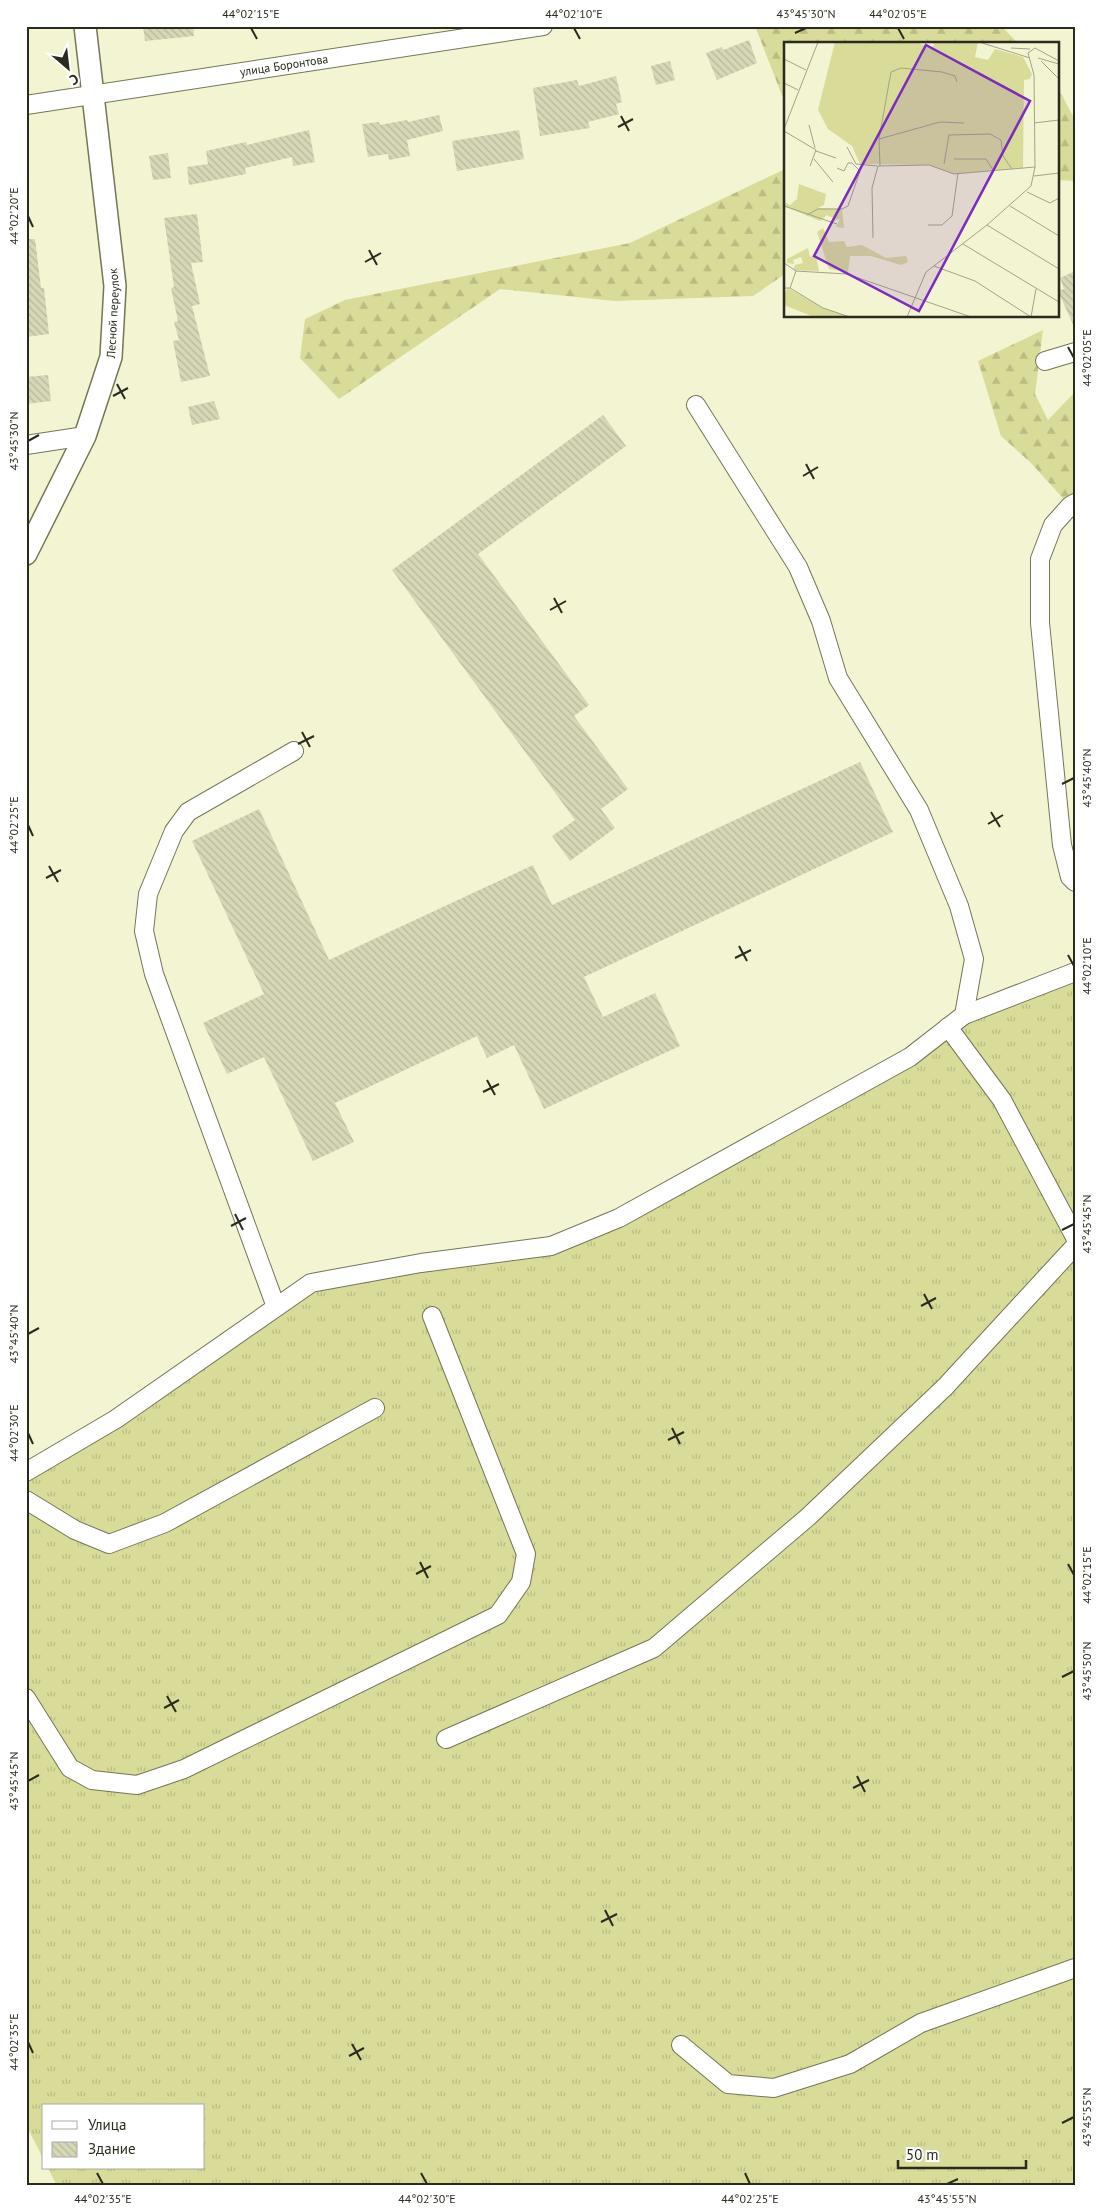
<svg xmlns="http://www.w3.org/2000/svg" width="1101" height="2212" font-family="'PT Sans',sans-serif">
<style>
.grass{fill:url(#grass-tufts)}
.forest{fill:url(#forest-firs)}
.building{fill:url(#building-back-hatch)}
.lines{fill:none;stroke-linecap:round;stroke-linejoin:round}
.minor-casing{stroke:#757658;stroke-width:20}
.major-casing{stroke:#757658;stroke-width:24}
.minor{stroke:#fff;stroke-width:18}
.major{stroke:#fff;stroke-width:21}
.ticks{fill:none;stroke:#2a2b1e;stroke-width:2}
.labels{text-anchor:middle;stroke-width:5;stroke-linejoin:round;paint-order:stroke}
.street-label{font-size:12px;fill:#2a2b1e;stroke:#fff}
.inset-road{fill:none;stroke:#a2a48a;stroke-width:1}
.view{fill:#7b2cbf;fill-opacity:0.15;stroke:#7b2cbf;stroke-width:2.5}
.inset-edge{fill:none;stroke:#2a2b1e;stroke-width:2.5}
.neatline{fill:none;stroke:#2a2b1e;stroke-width:2}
.ticks-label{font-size:12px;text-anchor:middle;fill:#2a2b1e}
</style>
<defs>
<pattern id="grass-tufts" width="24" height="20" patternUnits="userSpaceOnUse" patternTransform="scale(1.25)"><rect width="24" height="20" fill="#d9db98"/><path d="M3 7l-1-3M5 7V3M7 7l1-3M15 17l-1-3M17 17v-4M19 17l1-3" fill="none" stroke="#babc83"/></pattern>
<pattern id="forest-firs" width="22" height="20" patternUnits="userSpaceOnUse" patternTransform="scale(1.25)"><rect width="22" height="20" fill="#d9db98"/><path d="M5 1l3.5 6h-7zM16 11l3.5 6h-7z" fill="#babc83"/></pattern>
<pattern id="building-back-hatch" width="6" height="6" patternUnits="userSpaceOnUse" patternTransform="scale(1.25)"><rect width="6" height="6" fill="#d5d7b6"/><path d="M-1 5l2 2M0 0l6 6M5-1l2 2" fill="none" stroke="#b7b99c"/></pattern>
</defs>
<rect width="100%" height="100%" fill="#f2f4d2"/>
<polygon class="grass" points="1075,972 1075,2186 57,2186 48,2168 204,2168 204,2106 44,2106 44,2160 26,2125 26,1472 311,1283 551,1246 743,1150 964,1015"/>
<g class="forest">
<polygon points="755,26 1001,26 1019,44 785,44 785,103"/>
<polygon points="1057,86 1075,120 1075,181 1057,180"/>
<polygon points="785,169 785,274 753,296 614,301 500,289 339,399 300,358 305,319 345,300 630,243"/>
<polygon points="1043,330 1035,394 1048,420 1075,392 1075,503 1070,506 1031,463 1001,436 978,361"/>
</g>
<g class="building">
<polygon points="143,26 193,26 194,36 145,41"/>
<polygon points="749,40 757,63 717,80 706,53 722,47 723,50"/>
<polygon points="670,61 675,80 656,85 651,66"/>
<polygon points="616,76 622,102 616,104 619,114 588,122 590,128 540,136 533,88 577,80 579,86"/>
<polygon points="439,115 443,131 407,140 410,156 389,160 388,154 368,157 362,124 379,122 380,125 407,120 408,122"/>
<polygon points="309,130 315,162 293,166 292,157 245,168 246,174 189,185 187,167 208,164 206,151 246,142 247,145"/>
<polygon points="519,130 524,159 457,171 452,141"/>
<polygon points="168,153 171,178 153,180 149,156"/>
<polygon points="197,214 203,262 191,263 200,304 192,306 210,376 181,382 173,341 179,340 174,322 178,321 171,288 174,287 164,218"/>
<polygon points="26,239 35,239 41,288 44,288 49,334 26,337"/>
<polygon points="1075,271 1075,329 1058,291 1064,289 1060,278"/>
<polygon points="48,375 51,401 26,404 26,377"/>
<polygon points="214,401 220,419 192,425 188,407"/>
<polygon points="603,415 626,446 478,554 589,705 574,716 628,789 601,809 615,828 570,861 552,836 575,820 392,570"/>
<polygon points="860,762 893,832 584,977 603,1017 655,993 680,1046 544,1109 514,1045 487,1058 477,1036 335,1103 354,1142 313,1161 264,1057 227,1074 203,1023 264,994 192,841 259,809 329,960 533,865 552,905"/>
</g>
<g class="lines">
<g class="minor-casing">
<g id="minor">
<path id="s1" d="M26,105L543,26"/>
<polyline points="1045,361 1075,352"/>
<polyline points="26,445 85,436"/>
<polyline points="1075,503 1070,506 1053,525 1040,559 1040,623 1062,845 1070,877 1075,882"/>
<polyline points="964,1015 1075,972"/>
<polyline points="948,1027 1002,1100 1075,1237"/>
<polyline points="276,1307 154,974 144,931 148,894 174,831 188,812 294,751"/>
<polyline points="26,1472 116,1419 311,1283 421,1263 551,1246 619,1218 910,1057 964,1015 974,959 959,906 919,810 838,678 821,621 798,567 696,405"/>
<polyline points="26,1500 75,1530 109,1544 165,1523 375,1408"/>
<polyline points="26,1698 70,1768 92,1780 137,1785 184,1769 498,1615 521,1582 526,1554 432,1316"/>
<polyline points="446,1739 654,1648 808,1517 945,1387 1075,1246"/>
<polyline points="681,2045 728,2084 774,2088 850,2064 921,2023 1075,1968"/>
</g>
</g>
<g class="major-casing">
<g id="major">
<path id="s2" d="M26,554L85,436L111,357L115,286L85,26"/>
</g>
</g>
<use href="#minor" class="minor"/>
<use href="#major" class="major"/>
</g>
<path class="ticks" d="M251,28L257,39M574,28L580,39M898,28L904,39M795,33L806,28M621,116L629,131M618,127L633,119M28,216L33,227M369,250L377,265M365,262L381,253M1068,347L1074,358M117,384L125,399M113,396L128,388M28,441L39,435M806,464L814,479M803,476L818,467M554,598L562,613M550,610L566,601M302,732L310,747M298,744L314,736M1062,784L1074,778M991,812L1000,827M988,824L1003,815M28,825L33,836M49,866L58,882M46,878L61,870M739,946L747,961M1068,955L1074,966M735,958L751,950M487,1080L495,1095M483,1092L499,1084M235,1214L243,1230M231,1226L246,1218M1062,1230L1074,1224M924,1294L932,1309M921,1306L936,1298M28,1334L39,1328M672,1428L680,1444M28,1433L33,1444M668,1440L684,1432M420,1562L428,1578M1068,1564L1074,1575M416,1574L431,1566M1062,1677L1074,1671M167,1696L176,1712M164,1708L179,1700M857,1776L865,1792M28,1781L39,1775M853,1788L869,1780M605,1910L613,1926M601,1922L617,1914M28,2042L33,2053M352,2044L361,2060M349,2056L364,2048M1062,2123L1074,2117M97,2173L103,2184M421,2173L427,2184M745,2173L750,2184M947,2184L958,2179"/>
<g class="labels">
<g class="street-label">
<text dy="4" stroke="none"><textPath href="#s1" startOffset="261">улица Боронтова</textPath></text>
<text dy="4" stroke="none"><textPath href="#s2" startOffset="259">Лесной переулок</textPath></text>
</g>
</g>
<g transform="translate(784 42)">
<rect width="275" height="275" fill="#f2f4d2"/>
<path d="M51,0H131L149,6L150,0H194L191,15L204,18L211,7L239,15L248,32L246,37L240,38L239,126L170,132L145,123L76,122L68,104L44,87L34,68ZM4,246L39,266L66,275H30L0,263V251Z" fill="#d9db98"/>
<path d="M15,142L42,152L40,163L34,166L58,167L60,186L52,185L56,177L47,179L49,176L43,173L36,179L0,164V160L6,163L13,157ZM39,186L45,200L60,199L63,205L78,203L102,216L122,214L124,220L117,223L87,214H66L64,230L45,227L33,190ZM24,206L26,215L32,214L35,229L9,228L11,223L19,221L17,215L9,218L10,222L3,221V217Z" fill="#d9db98"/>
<path class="inset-road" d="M195,0L246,16M227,6L246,7M254,16L275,22M0,17L22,28M257,19L275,37M0,41L14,48M250,81L275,78M25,83L31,106M0,87L34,0M0,89L32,108L26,124M95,97L156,80L180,81M63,105L72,122L93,124M32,109L52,116M30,117L49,140M170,117H202L209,128M160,122L165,93L206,92L217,98L219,114L228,127M96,124L95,97L107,30L117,26L158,30L171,34L173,40M250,134L275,131M243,150L266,161L275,156M0,164L53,182M226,164L275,194M23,173L34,167H58L64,164L76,129L68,121H64L60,129L53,126M144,183H158L168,174L174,131M203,183L275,227M89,196L88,146L94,124L145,123L170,132L251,125M179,202L275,260M0,221L12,229L63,232L187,275M150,224L191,239L247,275M0,246H6L12,229M6,246L39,266L66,275M123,275L142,230L203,183L247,144L251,125L250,33L244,11L251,6L275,19M247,275L252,247"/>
<path class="view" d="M142,3L246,59L135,269L30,214Z"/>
<rect width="275" height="275" class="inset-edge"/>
</g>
<rect width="1101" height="2212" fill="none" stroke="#ffffff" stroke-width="55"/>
<rect x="42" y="2104" width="162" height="65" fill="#ffffff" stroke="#aaaaa5"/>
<rect x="52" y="2121" width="25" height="8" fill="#ffffff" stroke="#aaaaa5"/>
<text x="88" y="2130" font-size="15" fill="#2a2b1e">Улица</text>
<rect x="52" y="2142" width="25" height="15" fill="url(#building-back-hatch)" stroke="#aaaaa5"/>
<text x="88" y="2154" font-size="15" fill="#2a2b1e">Здание</text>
<g transform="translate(68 68) rotate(152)" stroke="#ffffff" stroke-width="4" paint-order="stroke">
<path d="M0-4L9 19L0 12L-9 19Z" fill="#2a2b1e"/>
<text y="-8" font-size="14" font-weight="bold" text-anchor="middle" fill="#2a2b1e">С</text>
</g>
<path d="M898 2160v8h128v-8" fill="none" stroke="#2a2b1e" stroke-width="2.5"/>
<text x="906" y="2160" font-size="15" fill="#2a2b1e" stroke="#ffffff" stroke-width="4" paint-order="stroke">50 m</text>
<rect x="28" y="28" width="1046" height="2156" class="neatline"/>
<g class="ticks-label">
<text x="251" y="18">44°02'15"E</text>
<text x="574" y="18">44°02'10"E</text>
<text x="806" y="18">43°45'30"N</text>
<text x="898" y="18">44°02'05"E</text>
<text transform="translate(14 216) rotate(-90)" y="4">44°02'20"E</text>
<text transform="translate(1087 358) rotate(-90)" y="4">44°02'05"E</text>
<text transform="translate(14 441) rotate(-90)" y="4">43°45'30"N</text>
<text transform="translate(1087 778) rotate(-90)" y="4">43°45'40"N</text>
<text transform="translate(14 825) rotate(-90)" y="4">44°02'25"E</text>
<text transform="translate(1087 966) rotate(-90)" y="4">44°02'10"E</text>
<text transform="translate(1087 1224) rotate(-90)" y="4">43°45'45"N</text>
<text transform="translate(14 1334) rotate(-90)" y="4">43°45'40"N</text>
<text transform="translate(14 1433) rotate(-90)" y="4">44°02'30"E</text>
<text transform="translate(1087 1575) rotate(-90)" y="4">44°02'15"E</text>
<text transform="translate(1087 1671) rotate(-90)" y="4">43°45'50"N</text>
<text transform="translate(14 1781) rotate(-90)" y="4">43°45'45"N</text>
<text transform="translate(14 2042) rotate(-90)" y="4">44°02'35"E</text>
<text transform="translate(1087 2117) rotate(-90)" y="4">43°45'55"N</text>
<text x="103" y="2203">44°02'35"E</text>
<text x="427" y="2203">44°02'30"E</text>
<text x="750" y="2203">44°02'25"E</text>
<text x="947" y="2203">43°45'55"N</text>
</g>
</svg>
